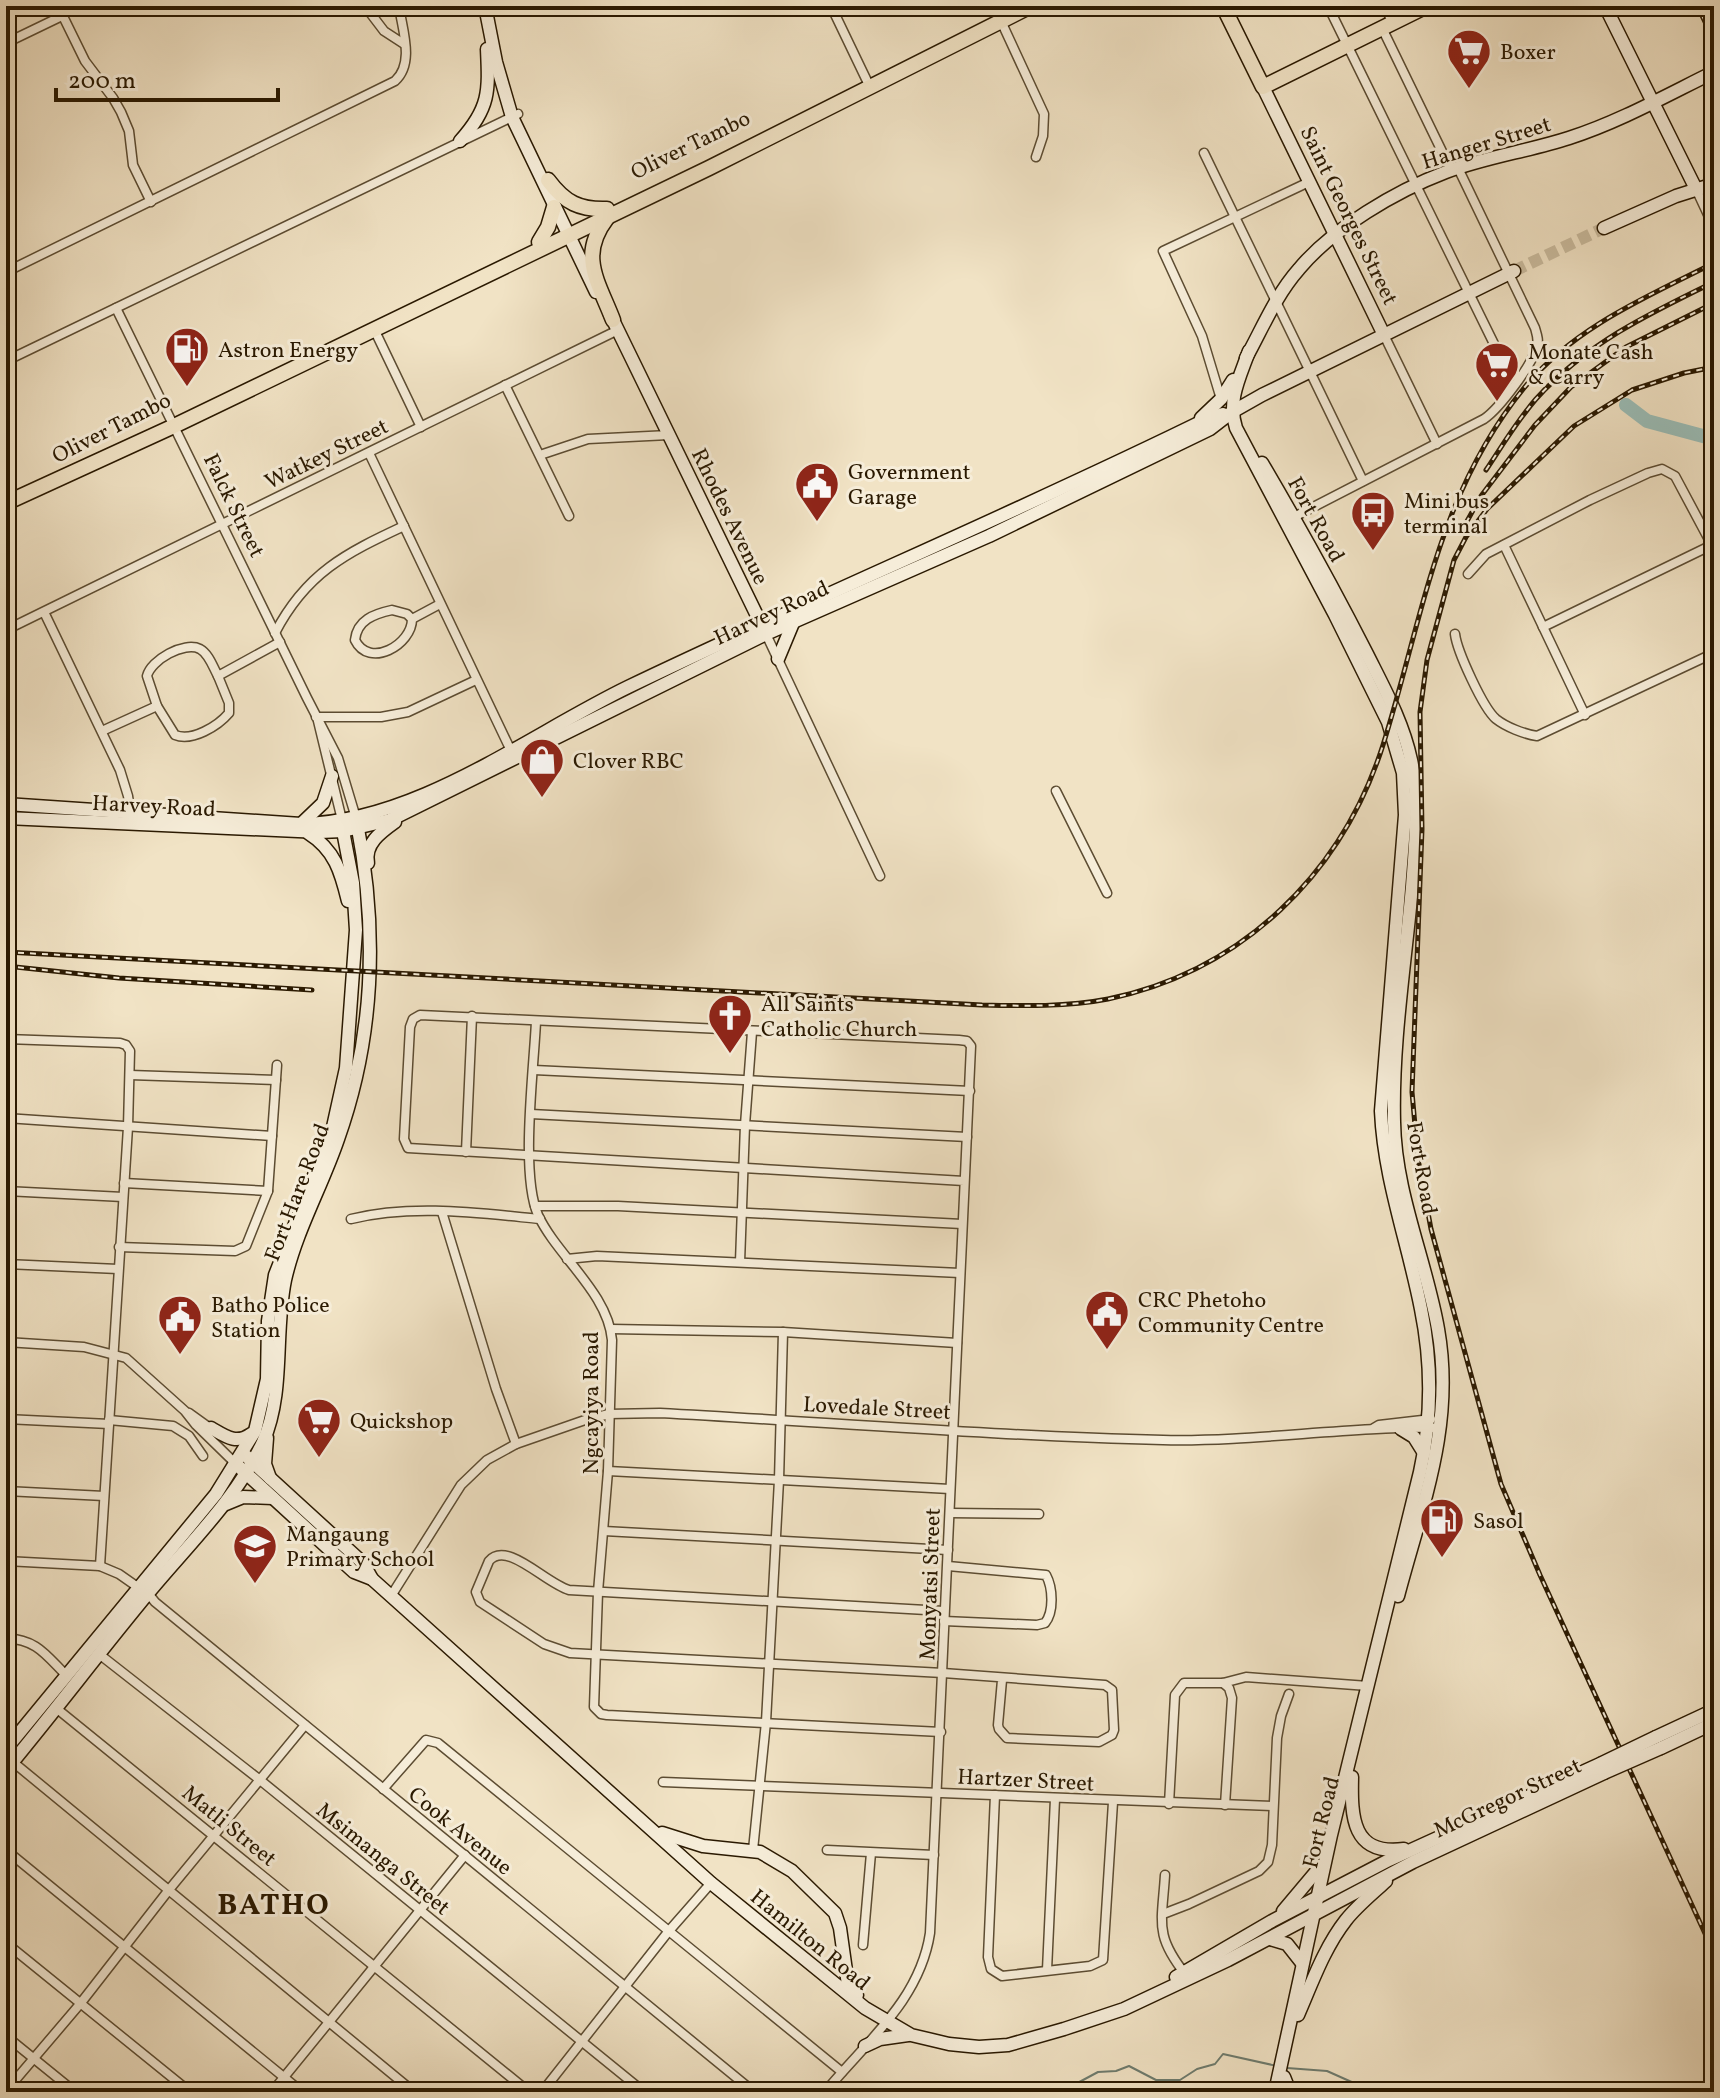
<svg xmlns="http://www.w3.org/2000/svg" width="1720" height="2098" font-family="Vollkorn,serif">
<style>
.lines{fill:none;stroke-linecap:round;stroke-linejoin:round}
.stream{stroke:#6e7c6f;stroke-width:2}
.river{stroke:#9bbeb8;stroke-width:14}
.secondary-tunnel{stroke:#c9bb9e;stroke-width:12;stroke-dasharray:12 6;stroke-linecap:butt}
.street-casing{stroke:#5c4c32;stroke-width:11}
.secondary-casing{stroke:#2a1901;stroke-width:15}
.primary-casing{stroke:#2a1901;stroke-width:17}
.street{stroke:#f6edd9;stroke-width:8}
.secondary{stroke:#f6edd9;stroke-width:12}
.primary{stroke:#f1e3c5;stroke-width:14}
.rail-casing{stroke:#2a1901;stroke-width:5}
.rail{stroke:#f6edd9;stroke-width:2;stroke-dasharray:6;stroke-linecap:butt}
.secondary-bridge-casing{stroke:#2a1901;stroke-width:15;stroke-linecap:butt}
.secondary-bridge{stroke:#f6edd9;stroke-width:12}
.labels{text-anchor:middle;stroke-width:6;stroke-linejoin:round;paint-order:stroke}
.poi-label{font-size:22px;fill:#2a1901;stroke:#f6edd9;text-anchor:start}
.street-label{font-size:22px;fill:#2a1901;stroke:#f6edd9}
.district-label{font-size:30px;font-weight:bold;letter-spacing:2px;fill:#2a1901;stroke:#f6edd9}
</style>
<rect width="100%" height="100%" fill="#f1e3c5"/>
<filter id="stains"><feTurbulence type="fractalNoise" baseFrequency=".0025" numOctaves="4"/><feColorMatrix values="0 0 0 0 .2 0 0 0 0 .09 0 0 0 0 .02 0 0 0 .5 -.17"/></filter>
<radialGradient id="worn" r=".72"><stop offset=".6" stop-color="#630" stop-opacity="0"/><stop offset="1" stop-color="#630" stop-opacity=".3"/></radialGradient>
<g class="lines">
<g class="stream">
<polyline points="1287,2068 1327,2071 1374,2092"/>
<polyline points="1028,2092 1038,2085 1070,2087 1098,2072 1116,2071 1129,2066 1156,2080 1180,2080 1197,2069 1215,2064 1223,2054 1277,2066"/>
</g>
<polyline class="river" points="1626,405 1647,421 1714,439"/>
<polyline class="secondary-tunnel" points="1514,271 1604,228"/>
<g class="street-casing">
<g id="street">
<polyline points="58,6 85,61 113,98 121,112 129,131 133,165 151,202"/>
<polyline points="365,6 384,31 404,44"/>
<polyline points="831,6 867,81"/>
<polyline points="994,6 1044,114 1043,136 1036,157"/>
<polyline points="1328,6 1496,348 1518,377"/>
<polyline points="1384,6 1393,23"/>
<polyline points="1609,14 1628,6"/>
<polyline points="1382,28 1451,170"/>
<polyline points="6,43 62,16"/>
<polyline points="1204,153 1363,481"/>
<polyline points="1696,189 1710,219 1714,217"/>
<path d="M6,272L395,81C415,63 402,29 399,6"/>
<polyline points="116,308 307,698 338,758 356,818"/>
<polyline points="374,329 421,427"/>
<polyline points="1384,335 1437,444"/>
<polyline points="6,361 518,114"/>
<polyline points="505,385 569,516"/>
<polyline points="1221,399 1202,336 1163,251 1309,182"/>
<polyline points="369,453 513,755"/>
<polyline points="540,455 588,439 669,435"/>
<path d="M1292,518L1484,419C1500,408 1531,366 1537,347C1539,340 1537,335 1535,328L1458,168"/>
<polyline points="1504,545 1585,715"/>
<polyline points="1468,574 1486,554 1590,500 1648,473 1662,469 1675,476 1714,549"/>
<path d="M392,610L407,614L412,619C412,645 369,669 355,640C357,620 374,614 392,610Z"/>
<polyline points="44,612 120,770 128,796 131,816"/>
<polyline points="412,619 440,604"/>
<polyline points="1543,627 1714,544"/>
<polyline points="6,630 618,330"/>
<path d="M275,633C306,573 346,553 404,526"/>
<polyline points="766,634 880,876"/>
<path d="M1455,634C1457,651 1483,708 1496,719C1506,727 1524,734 1537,736L1714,653"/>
<path d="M157,706L175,735C192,742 218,726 229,713V703L218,676"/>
<polyline points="316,717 381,717 408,712 476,680"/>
<polyline points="318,721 342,820"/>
<path d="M102,731L157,706L147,676C151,660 184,641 200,649C209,654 213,667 218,676L280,642"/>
<polyline points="1056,791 1107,893"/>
<path d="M536,1021C534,1068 520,1174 538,1215C557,1256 608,1293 612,1340L608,1471L598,1592L594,1707L601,1714L607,1715L941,1732"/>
<polyline points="6,1039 120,1043 126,1045 130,1051 128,1127 100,1566"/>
<polyline points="534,1070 970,1091"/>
<polyline points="130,1075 276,1080"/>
<polyline points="531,1114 967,1137"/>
<polyline points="6,1118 272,1136"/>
<polyline points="466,1152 472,1016"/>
<polyline points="124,1183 268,1191"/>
<polyline points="6,1191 123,1197"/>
<polyline points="535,1206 618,1206 962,1224"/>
<polyline points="442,1212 496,1389 516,1444"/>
<path d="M351,1219C412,1204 478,1213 540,1219"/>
<polyline points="119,1247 235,1251 246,1246 268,1191 277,1065"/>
<polyline points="567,1259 597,1256 960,1273"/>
<polyline points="740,1262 745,1125 752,1032"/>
<polyline points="6,1264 118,1269"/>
<polyline points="611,1329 783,1332 957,1343"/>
<polyline points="6,1342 84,1347 126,1358 185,1411 196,1425 236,1464"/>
<polyline points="189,1413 214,1431"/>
<polyline points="6,1419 109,1424"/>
<polyline points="109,1420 173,1426 189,1436 203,1456"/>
<polyline points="1374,1428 1379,1425 1431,1419"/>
<polyline points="608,1471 950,1489"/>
<polyline points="6,1491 104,1496"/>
<polyline points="950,1513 1039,1514"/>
<polyline points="604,1531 948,1550"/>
<polyline points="6,1561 100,1566 119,1574 139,1588"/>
<polyline points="147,1592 155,1602 754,2092"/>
<path d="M391,1596L461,1485L487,1460L516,1444L585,1420L609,1414L660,1413C827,1422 995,1436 1163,1440C1256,1442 1348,1426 1441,1428"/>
<path d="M944,1611L569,1590C545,1583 507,1540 489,1561L476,1592L480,1602L544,1644L570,1653L943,1673L1105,1685L1112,1690L1114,1730L1112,1735L1099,1742L1007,1738L999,1729L998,1725L1002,1680"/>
<path d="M944,1621L1037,1625L1045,1623C1054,1612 1053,1588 1046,1575L948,1566"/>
<path d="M6,1638C37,1640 45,1654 66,1675"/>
<polyline points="99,1654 260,1780 644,2092"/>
<polyline points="1223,1683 1229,1688 1232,1698 1225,1805"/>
<polyline points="56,1708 529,2092"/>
<polyline points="13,1762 414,2092"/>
<polyline points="663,1782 1273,1806"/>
<polyline points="383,1789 426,1740 438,1743 842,2072"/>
<polyline points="995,1795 988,1957 991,1969 1002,1976 1090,1966 1103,1960 1113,1802"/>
<polyline points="1169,1804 1175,1695 1184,1683 1223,1683 1246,1677 1368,1686"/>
<polyline points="6,1850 302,2092"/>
<polyline points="753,1850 766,1722 779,1480 783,1332"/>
<polyline points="827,1850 934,1855"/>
<path d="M1165,1875C1162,1923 1154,1935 1186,1975"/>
<polyline points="1163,1914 1189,1904 1259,1871 1268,1862 1272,1845 1277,1738 1281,1716 1289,1694"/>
<polyline points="6,1943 190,2092"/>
<polyline points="863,1945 871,1853"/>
<polyline points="1047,1970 1055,1799"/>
<polyline points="6,2036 75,2092"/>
<polyline points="6,2091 80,2004 168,1891 305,1725"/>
<polyline points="272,2092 465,1855"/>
<polyline points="542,2092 668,1932 711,1883"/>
<path d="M825,2092C866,2042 920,2000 930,1933L971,1046L967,1041L959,1040L420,1015L413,1019L410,1027L404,1139L408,1148L964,1181"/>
</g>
</g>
<g class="secondary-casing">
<g id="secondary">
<polyline points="485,6 496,62 512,117 596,292"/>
<polyline points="1605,6 1696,189"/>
<polyline points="1703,6 1714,29"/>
<polyline points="1263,87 1384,335"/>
<path d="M460,141C490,108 489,91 487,49"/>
<polyline points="1604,228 1676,196 1714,184"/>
<polyline points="610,314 765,632"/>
<path d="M1249,351C1240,377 1227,400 1236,428L1335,615L1388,722L1403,773L1405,815L1381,1111C1384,1179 1408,1242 1421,1309C1432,1363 1432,1418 1420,1472L1331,1835L1275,2092"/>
<path d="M1246,358C1263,327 1276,295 1299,269C1333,228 1396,191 1446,172C1486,157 1529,151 1569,138C1619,122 1667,95 1714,72"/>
<polyline points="1201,418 1221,399 1233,380"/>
<path d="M1262,463C1299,526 1334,589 1367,654C1384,688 1403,722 1411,760C1420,800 1415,846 1412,887C1405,964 1392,1044 1394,1122C1395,1193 1426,1260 1438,1329C1455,1425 1422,1505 1398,1596"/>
<polyline points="778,659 793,623"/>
<path d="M6,804L301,824C417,822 527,736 628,687C820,595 1016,513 1207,419L1223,414"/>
<polyline points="6,818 320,832 343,831 390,820 766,634 989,536 1210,429 1232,412 1262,395 1514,271"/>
<polyline points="301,824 323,803 332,776"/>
<path d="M308,833C335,850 341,872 348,901"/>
<path d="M368,863C364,844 381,832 395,822"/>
<path d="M211,1428C225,1436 236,1445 251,1434"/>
<polyline points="1401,1429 1414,1437 1424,1453"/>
<polyline points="267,1438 265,1464 270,1478"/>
<polyline points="246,1456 363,1563 372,1579"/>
<polyline points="236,1464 354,1572 372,1579 391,1596 711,1883 849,1995 865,2008 911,2035 949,2044 979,2047 1008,2045 1064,2029 1124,2009 1228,1960 1413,1862 1604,1773"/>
<polyline points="226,1504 243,1497 273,1498"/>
<polyline points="1656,1737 1714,1710"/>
<polyline points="1661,1748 1714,1723"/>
<polyline points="6,1749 216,1494 255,1431 267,1379 268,1321 275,1275 333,1127 346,1068 356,930 353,883 342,826"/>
<path d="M6,1770C55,1711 101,1650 150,1591C189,1544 237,1498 263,1442C285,1392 274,1333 285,1280C296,1231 322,1186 338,1139C375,1035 378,930 357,823"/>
<path d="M1352,1777C1351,1817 1352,1856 1404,1849"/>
<polyline points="662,1833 703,1846 760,1852 792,1871 835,1913 840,1928 848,1985 857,1995"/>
<polyline points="1283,1911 1320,1867"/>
<polyline points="1270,1939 1287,1944 1302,1963"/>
<polyline points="1176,1977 1272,1921 1389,1860 1600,1764"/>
<path d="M1298,2015C1312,1983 1324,1948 1346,1920C1357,1906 1372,1894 1386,1881"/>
<polyline points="865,2046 880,2039 908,2035"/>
<polyline points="1284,2077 1290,2092"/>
</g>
</g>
<g class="primary-casing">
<g id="primary">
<polyline points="1223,6 1263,87 1427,6"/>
<path d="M548,180C565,203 580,210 607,209"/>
<path d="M607,218C578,256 598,281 613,320"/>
<polyline points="539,242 548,227 554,207"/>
<polyline points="6,503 174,426 709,168 1031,6"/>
</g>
</g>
<use href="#street" class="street"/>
<use href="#secondary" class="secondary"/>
<use href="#primary" class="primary"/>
<g class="rail-casing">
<g id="rail">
<polyline points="1711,353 1714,352"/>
<polyline points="1714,367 1684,373 1632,390 1574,426 1487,509 1466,537 1454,560 1427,660 1420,712 1422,829 1412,1092 1418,1159 1431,1229 1501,1484 1540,1575 1714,1953"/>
<path d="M1486,470C1502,446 1517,421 1536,399C1586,344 1648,314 1714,282"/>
<polyline points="1466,523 1481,496 1535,425 1571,387 1626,347 1714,303"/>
<path d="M6,952L982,1005C1024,1006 1067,1007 1108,999C1242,971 1342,874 1383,745C1423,618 1437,495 1524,388C1573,328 1646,297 1714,263"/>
<polyline points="6,966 119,978 312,990"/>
</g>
</g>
<use href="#rail" class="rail"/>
<g class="secondary-bridge-casing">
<g id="secondary-bridge">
<polyline points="1600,1764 1656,1737"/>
<polyline points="1604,1773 1661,1748"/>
</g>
</g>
<use href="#secondary-bridge" class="secondary-bridge"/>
</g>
<defs>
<g id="supermarket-pin" transform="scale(2.3)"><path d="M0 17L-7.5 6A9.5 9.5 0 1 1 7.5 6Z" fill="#8f2418" stroke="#f6edd9"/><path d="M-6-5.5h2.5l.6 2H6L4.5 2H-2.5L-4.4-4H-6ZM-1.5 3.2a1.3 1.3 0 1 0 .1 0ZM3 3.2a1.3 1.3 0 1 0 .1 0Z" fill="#fff"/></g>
<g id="fuel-pin" transform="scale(2.3)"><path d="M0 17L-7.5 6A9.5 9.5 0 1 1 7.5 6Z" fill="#8f2418" stroke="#f6edd9"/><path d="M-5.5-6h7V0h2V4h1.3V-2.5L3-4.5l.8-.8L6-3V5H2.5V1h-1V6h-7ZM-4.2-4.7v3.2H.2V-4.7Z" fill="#fff"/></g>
<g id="civic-pin" transform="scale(2.3)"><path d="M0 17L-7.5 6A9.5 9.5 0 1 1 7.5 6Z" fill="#8f2418" stroke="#f6edd9"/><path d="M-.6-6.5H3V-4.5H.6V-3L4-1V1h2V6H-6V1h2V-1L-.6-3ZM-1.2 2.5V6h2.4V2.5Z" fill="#fff"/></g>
<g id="bus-pin" transform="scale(2.3)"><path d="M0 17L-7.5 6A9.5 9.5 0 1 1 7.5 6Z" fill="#8f2418" stroke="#f6edd9"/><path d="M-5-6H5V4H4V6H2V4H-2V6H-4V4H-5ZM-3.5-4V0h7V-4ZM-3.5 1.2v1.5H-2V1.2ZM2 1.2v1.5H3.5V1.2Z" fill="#fff"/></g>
<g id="shop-pin" transform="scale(2.3)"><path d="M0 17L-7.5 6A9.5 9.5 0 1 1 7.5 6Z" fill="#8f2418" stroke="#f6edd9"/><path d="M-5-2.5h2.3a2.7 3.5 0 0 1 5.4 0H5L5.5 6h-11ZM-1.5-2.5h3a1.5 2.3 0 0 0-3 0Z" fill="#fff"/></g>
<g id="church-pin" transform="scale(2.3)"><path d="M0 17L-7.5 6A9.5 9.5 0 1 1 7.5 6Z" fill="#8f2418" stroke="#f6edd9"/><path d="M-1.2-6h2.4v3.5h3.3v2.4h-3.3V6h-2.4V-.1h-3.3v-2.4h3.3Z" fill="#fff"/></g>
<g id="school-pin" transform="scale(2.3)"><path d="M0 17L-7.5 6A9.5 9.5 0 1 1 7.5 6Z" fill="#8f2418" stroke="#f6edd9"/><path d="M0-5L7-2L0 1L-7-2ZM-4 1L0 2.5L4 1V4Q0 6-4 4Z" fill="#fff"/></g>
</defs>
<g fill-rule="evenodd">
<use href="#supermarket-pin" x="1469" y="51"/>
<use href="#fuel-pin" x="187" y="349"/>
<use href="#supermarket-pin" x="1497" y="364"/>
<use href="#civic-pin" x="817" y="484"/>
<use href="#bus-pin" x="1373" y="513"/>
<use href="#shop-pin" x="542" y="760"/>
<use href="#church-pin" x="730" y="1016"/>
<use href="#civic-pin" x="1107" y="1312"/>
<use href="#civic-pin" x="180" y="1317"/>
<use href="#supermarket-pin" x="319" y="1420"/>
<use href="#fuel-pin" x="1442" y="1520"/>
<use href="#school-pin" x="255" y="1546"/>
</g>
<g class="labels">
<g class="poi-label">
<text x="1500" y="59">Boxer</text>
<text x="218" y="357">Astron Energy</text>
<text x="1528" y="359">Monate Cash<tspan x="1528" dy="25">&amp; Carry</tspan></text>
<text x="848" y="479">Government<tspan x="848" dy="25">Garage</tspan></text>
<text x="1404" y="508">Mini bus<tspan x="1404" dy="25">terminal</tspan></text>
<text x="573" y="768">Clover RBC</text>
<text x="761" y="1011">All Saints<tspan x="761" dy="25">Catholic Church</tspan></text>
<text x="1138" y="1307">CRC Phetoho<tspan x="1138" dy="25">Community Centre</tspan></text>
<text x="211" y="1312">Batho Police<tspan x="211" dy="25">Station</tspan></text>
<text x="350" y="1428">Quickshop</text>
<text x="1473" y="1528">Sasol</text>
<text x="286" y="1541">Mangaung<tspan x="286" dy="25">Primary School</tspan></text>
</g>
<g class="street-label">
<text transform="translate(1486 142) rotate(-17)" y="8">Hanger Street</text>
<text transform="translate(690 144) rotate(-26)" y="8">Oliver Tambo</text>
<text transform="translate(1350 215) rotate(64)" y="8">Saint Georges Street</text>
<text transform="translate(111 427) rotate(-27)" y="8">Oliver Tambo</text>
<text transform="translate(326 453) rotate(-26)" y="8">Watkey Street</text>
<text transform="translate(235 505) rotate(64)" y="8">Falck Street</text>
<text transform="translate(731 516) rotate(64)" y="8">Rhodes Avenue</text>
<text transform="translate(1317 519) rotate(61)" y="8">Fort Road</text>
<text transform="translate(771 612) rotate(-25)" y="8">Harvey Road</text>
<text transform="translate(154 805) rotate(3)" y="8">Harvey Road</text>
<text transform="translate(1423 1168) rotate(80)" y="8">Fort Road</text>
<text transform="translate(296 1192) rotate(-69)" y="8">Fort Hare Road</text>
<text transform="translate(590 1403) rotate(-90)" y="8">Ngcayiya Road</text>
<text transform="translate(877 1407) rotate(3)" y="8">Lovedale Street</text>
<text transform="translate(929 1584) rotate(-88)" y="8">Monyatsi Street</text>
<text transform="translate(1026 1779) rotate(3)" y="8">Hartzer Street</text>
<text transform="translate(1507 1797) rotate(-25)" y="8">McGregor Street</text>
<text transform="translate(1320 1822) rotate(-76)" y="8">Fort Road</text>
<text transform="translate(230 1825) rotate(39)" y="8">Matli Street</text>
<text transform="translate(461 1830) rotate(39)" y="8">Cook Avenue</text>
<text transform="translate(384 1858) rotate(39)" y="8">Msimanga Street</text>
<text transform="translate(811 1939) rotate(39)" y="8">Hamilton Road</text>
</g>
<g class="district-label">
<text x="274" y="1914">BATHO</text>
</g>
</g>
<rect width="1720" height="2098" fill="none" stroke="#f1e3c5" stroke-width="32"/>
<rect x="8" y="8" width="1704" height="2082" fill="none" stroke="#2a1901" stroke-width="4"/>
<rect x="16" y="16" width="1688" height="2066" fill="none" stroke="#2a1901" stroke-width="2"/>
<path d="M56 88v12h222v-12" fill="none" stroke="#2a1901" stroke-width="4"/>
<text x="68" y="88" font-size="24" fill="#2a1901" stroke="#f6edd9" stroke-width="6" paint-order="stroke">200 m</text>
<rect width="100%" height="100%" filter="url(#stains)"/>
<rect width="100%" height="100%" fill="url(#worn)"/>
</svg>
